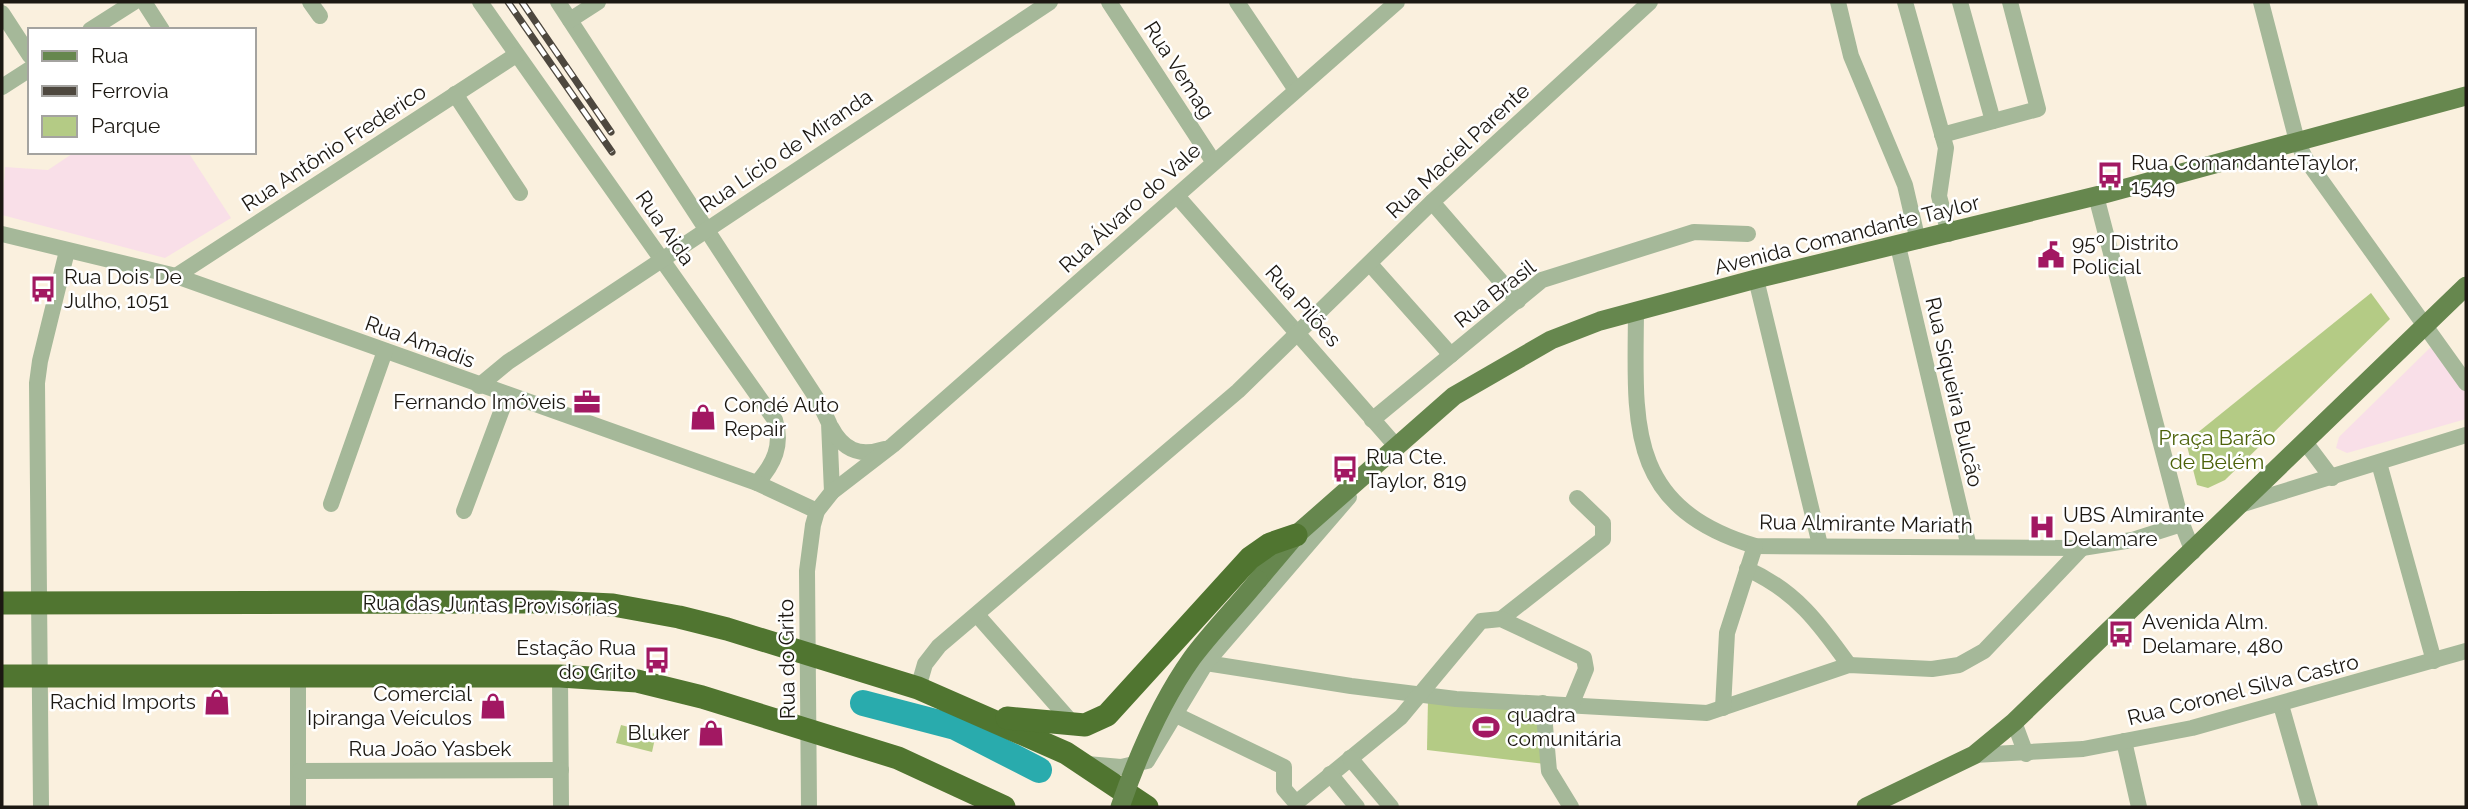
<svg xmlns="http://www.w3.org/2000/svg" width="2468" height="809" font-family="Raleway,sans-serif">
<style>
.education{fill:#f9dfe8}
.park{fill:#b4cb85}
.lines{fill:none;stroke-linecap:round;stroke-linejoin:round}
.river{stroke:#29abad;stroke-width:26}
.minor{stroke:#a5b899;stroke-width:16}
.major{stroke:#66874e;stroke-width:19}
.highway{stroke:#507530;stroke-width:23}
.rail-casing{stroke:#4e483f;stroke-width:7}
.rail{stroke:#fff;stroke-width:4.5;stroke-dasharray:13;stroke-linecap:butt}
.major-bridge{stroke:#66874e;stroke-width:19}
.labels{text-anchor:middle;stroke-width:5;stroke-linejoin:round;paint-order:stroke}
.street-label{font-size:21px;fill:#1c1812;stroke:#fff}
.poi-label{font-size:21px;fill:#1c1812;stroke:#fff;text-anchor:start}
.park-label{font-size:21px;fill:#4c6109;stroke:#fff}
</style>
<rect width="100%" height="100%" fill="#faf0de"/>
<g class="education">
<polygon points="75,152 188,152 231,218 165,258 2,215 5,167 48,170"/>
<polygon points="2434,344 2466,386 2466,419 2347,453 2336,448 2339,437"/>
</g>
<g class="park">
<polygon points="2371,293 2390,319 2225,480 2208,488 2197,485 2186,442"/>
<polygon points="1428,698 1543,703 1545,764 1427,750"/>
<polygon points="621,725 656,734 652,752 616,743"/>
</g>
<g class="lines">
<polyline class="river" points="863,703 955,727 1039,770"/>
<g class="minor">
<polyline points="144,2 162,30"/>
<polyline points="310,2 320,16"/>
<path d="M480,2L775,420C783,445 774,464 757,483"/>
<polyline points="558,2 819,402 829,423 832,492"/>
<polyline points="1109,2 1213,161"/>
<polyline points="1237,2 1296,90"/>
<polyline points="1838,2 1851,56 1905,185 1918,241"/>
<polyline points="1905,2 1946,148 1939,196 1949,234"/>
<polyline points="1960,2 1993,121"/>
<polyline points="2261,2 2297,141 2305,158 2466,383"/>
<polyline points="2,13 30,56"/>
<polyline points="570,20 598,2"/>
<polyline points="90,30 134,2"/>
<polyline points="2,87 30,69"/>
<polyline points="455,94 520,193"/>
<polyline points="1942,135 2038,109 2010,2"/>
<polyline points="1177,196 1396,446"/>
<polyline points="2096,196 2182,524 2193,552"/>
<polyline points="1432,202 1518,301"/>
<polyline points="2,234 176,276 757,483 817,511"/>
<polyline points="1898,246 1969,547"/>
<polyline points="1370,264 1451,355"/>
<polyline points="176,276 516,55"/>
<polyline points="1756,279 1820,545"/>
<path d="M1636,312C1635,424 1626,507 1755,546L2082,548L2132,540L2182,524"/>
<polyline points="479,386 508,362 1050,2"/>
<polyline points="1372,420 1542,280 1694,232 1748,234"/>
<path d="M831,427C843,450 859,457 884,449"/>
<polyline points="2305,442 2332,478"/>
<polyline points="2379,463 2434,661"/>
<polyline points="331,504 385,351"/>
<polyline points="2243,504 2466,435"/>
<polyline points="464,511 507,396"/>
<path d="M1747,569C1796,591 1819,623 1849,665"/>
<polyline points="978,616 1074,725"/>
<polyline points="1501,619 1603,539 1603,523 1577,498"/>
<polyline points="1206,663 1351,686 1456,699 1707,713 1849,665 1932,669 1959,665 1984,651 2082,548"/>
<polyline points="298,676 298,807"/>
<polyline points="560,676 561,807"/>
<polyline points="918,688 925,664 939,646 1238,391 1432,202 1650,2"/>
<polyline points="1543,703 1549,771 1571,807"/>
<polyline points="2281,705 2310,807"/>
<polyline points="1723,708 1727,633 1755,546"/>
<polyline points="1174,714 1284,767 1284,789 1296,803 1401,717 1481,621 1501,619 1584,658 1586,669 1572,703"/>
<polyline points="2014,722 2026,754"/>
<polyline points="2124,741 2139,807"/>
<polyline points="1974,755 2083,749 2192,728 2466,651"/>
<polyline points="1350,758 1391,807"/>
<polyline points="1087,764 1121,767 1147,761 1206,663 1349,497"/>
<polyline points="299,771 561,770"/>
<polyline points="1330,774 1357,807"/>
<polyline points="41,807 37,383 40,361 67,251"/>
<polyline points="809,807 807,571 813,525 817,511 832,492 893,445 1397,2"/>
</g>
<g class="major">
<polyline points="1258,580 1296,535 1454,396 1551,340 1600,321 1756,279 2104,194 2466,96"/>
<polyline points="1866,807 1974,755 2014,722 2466,286"/>
</g>
<g class="highway">
<polyline points="2,603 551,602 613,605 679,617 727,629 918,688 1066,753 1147,807"/>
<polyline points="2,676 560,676 637,681 702,697 898,758 1004,807"/>
<polyline points="1007,718 1085,725 1107,715 1250,558 1270,544 1296,535"/>
</g>
<g class="rail-casing">
<g id="rail">
<polyline points="508,2 612,152"/>
<polyline points="522,2 611,132"/>
</g>
</g>
<use href="#rail" class="rail"/>
<path class="major-bridge" d="M1120,807C1138,755 1160,703 1192,658C1212,631 1237,606 1258,580"/>
</g>
<defs>
<g id="bus-bare" transform="scale(2.1)"><path d="M-5-6H5V4H4V6H2V4H-2V6H-4V4H-5ZM-3.5-4V0h7V-4ZM-3.5 1.2v1.5H-2V1.2ZM2 1.2v1.5H3.5V1.2Z" fill="#a21862" stroke="#fff" stroke-width="2.5" paint-order="stroke"/></g>
<g id="civic-bare" transform="scale(2.1)"><path d="M-.6-6.5H3V-4.5H.6V-3L4-1V1h2V6H-6V1h2V-1L-.6-3ZM-1.2 2.5V6h2.4V2.5Z" fill="#a21862" stroke="#fff" stroke-width="2.5" paint-order="stroke"/></g>
<g id="office-bare" transform="scale(2.1)"><path d="M-6-3h4V-5.5h4V-3h4V5H-6ZM-1-4.5V-3h2v-1.5ZM-6 0V1H6V0Z" fill="#a21862" stroke="#fff" stroke-width="2.5" paint-order="stroke"/></g>
<g id="shop-bare" transform="scale(2.1)"><path d="M-5-2.5h2.3a2.7 3.5 0 0 1 5.4 0H5L5.5 6h-11ZM-1.5-2.5h3a1.5 2.3 0 0 0-3 0Z" fill="#a21862" stroke="#fff" stroke-width="2.5" paint-order="stroke"/></g>
<g id="hospital-bare" transform="scale(2.1)"><path d="M-5-5h3v3.5h4V-5h3V5h-3V1.5h-4V5h-3Z" fill="#a21862" stroke="#fff" stroke-width="2.5" paint-order="stroke"/></g>
<g id="stadium-bare" transform="scale(2.1)"><path d="M0-5a6.5 5 0 1 0 0 10a6.5 5 0 1 0 0-10ZM-3.5-1.8h7v3.6h-7Z" fill="#a21862" stroke="#fff" stroke-width="2.5" paint-order="stroke"/></g>
</defs>
<g fill-rule="evenodd">
<use href="#bus-bare" x="2110" y="175"/>
<use href="#civic-bare" x="2051" y="255"/>
<use href="#bus-bare" x="43" y="289"/>
<use href="#office-bare" x="587" y="402"/>
<use href="#shop-bare" x="703" y="417"/>
<use href="#bus-bare" x="1345" y="469"/>
<use href="#hospital-bare" x="2042" y="527"/>
<use href="#bus-bare" x="2121" y="634"/>
<use href="#bus-bare" x="657" y="660"/>
<use href="#shop-bare" x="217" y="702"/>
<use href="#shop-bare" x="493" y="706"/>
<use href="#stadium-bare" x="1486" y="727"/>
<use href="#shop-bare" x="711" y="733"/>
</g>
<g class="labels">
<g class="street-label">
<text transform="translate(1179 70) rotate(57)" y="7">Rua Vemag</text>
<text transform="translate(334 148) rotate(-33)" y="7">Rua Antônio Frederico</text>
<text transform="translate(786 151) rotate(-34)" y="7">Rua Lício de Miranda</text>
<text transform="translate(1458 151) rotate(-43)" y="7">Rua Maciel Parente</text>
<text transform="translate(1130 208) rotate(-42)" y="7">Rua Álvaro do Vale</text>
<text transform="translate(665 228) rotate(55)" y="7">Rua Aida</text>
<text transform="translate(1847 235) rotate(-14)" y="7">Avenida Comandante Taylor</text>
<text transform="translate(1495 294) rotate(-38)" y="7">Rua Brasil</text>
<text transform="translate(1303 306) rotate(48)" y="7">Rua Pilões</text>
<text transform="translate(420 342) rotate(20)" y="7">Rua Amadis</text>
<text transform="translate(1954 392) rotate(77)" y="7">Rua Siqueira Bulcão</text>
<text transform="translate(1866 524) rotate(1)" y="7">Rua Almirante Mariath</text>
<text transform="translate(490 605) rotate(1)" y="7">Rua das Juntas Provisórias</text>
<text transform="translate(787 659) rotate(-91)" y="7">Rua do Grito</text>
<text transform="translate(2243 690) rotate(-14)" y="7">Rua Coronel Silva Castro</text>
<text x="430" y="756">Rua João Yasbek</text>
</g>
<g class="poi-label">
<text x="2131" y="170">Rua ComandanteTaylor,<tspan x="2131" dy="24">1549</tspan></text>
<text x="2072" y="250">95º Distrito<tspan x="2072" dy="24">Policial</tspan></text>
<text x="64" y="284">Rua Dois De<tspan x="64" dy="24">Julho, 1051</tspan></text>
<text x="566" y="409" text-anchor="end">Fernando Imóveis</text>
<text x="724" y="412">Condé Auto<tspan x="724" dy="24">Repair</tspan></text>
<text x="1366" y="464">Rua Cte.<tspan x="1366" dy="24">Taylor, 819</tspan></text>
<text x="2063" y="522">UBS Almirante<tspan x="2063" dy="24">Delamare</tspan></text>
<text x="2142" y="629">Avenida Alm.<tspan x="2142" dy="24">Delamare, 480</tspan></text>
<text x="636" y="655" text-anchor="end">Estação Rua<tspan x="636" dy="24">do Grito</tspan></text>
<text x="472" y="701" text-anchor="end">Comercial<tspan x="472" dy="24">Ipiranga Veículos</tspan></text>
<text x="196" y="709" text-anchor="end">Rachid Imports</text>
<text x="1507" y="722">quadra<tspan x="1507" dy="24">comunitária</tspan></text>
<text x="690" y="740" text-anchor="end">Bluker</text>
</g>
<g class="park-label">
<text x="2217" y="445">Praça Barão<tspan x="2217" dy="24">de Belém</tspan></text>
</g>
</g>
<rect width="2468" height="809" fill="none" stroke="#1c1812" stroke-width="7"/>
<rect x="28" y="28" width="228" height="126" fill="#ffffff" stroke="#a4a3a0" stroke-width="2"/>
<rect x="42" y="51" width="35" height="10" fill="#66874e" stroke="#a4a3a0" stroke-width="2"/>
<text x="91" y="63" font-size="21" fill="#1c1812">Rua</text>
<rect x="42" y="86" width="35" height="10" fill="#4e483f" stroke="#a4a3a0" stroke-width="2"/>
<text x="91" y="98" font-size="21" fill="#1c1812">Ferrovia</text>
<rect x="42" y="116" width="35" height="21" fill="#b4cb85" stroke="#a4a3a0" stroke-width="2"/>
<text x="91" y="133" font-size="21" fill="#1c1812">Parque</text>
</svg>
